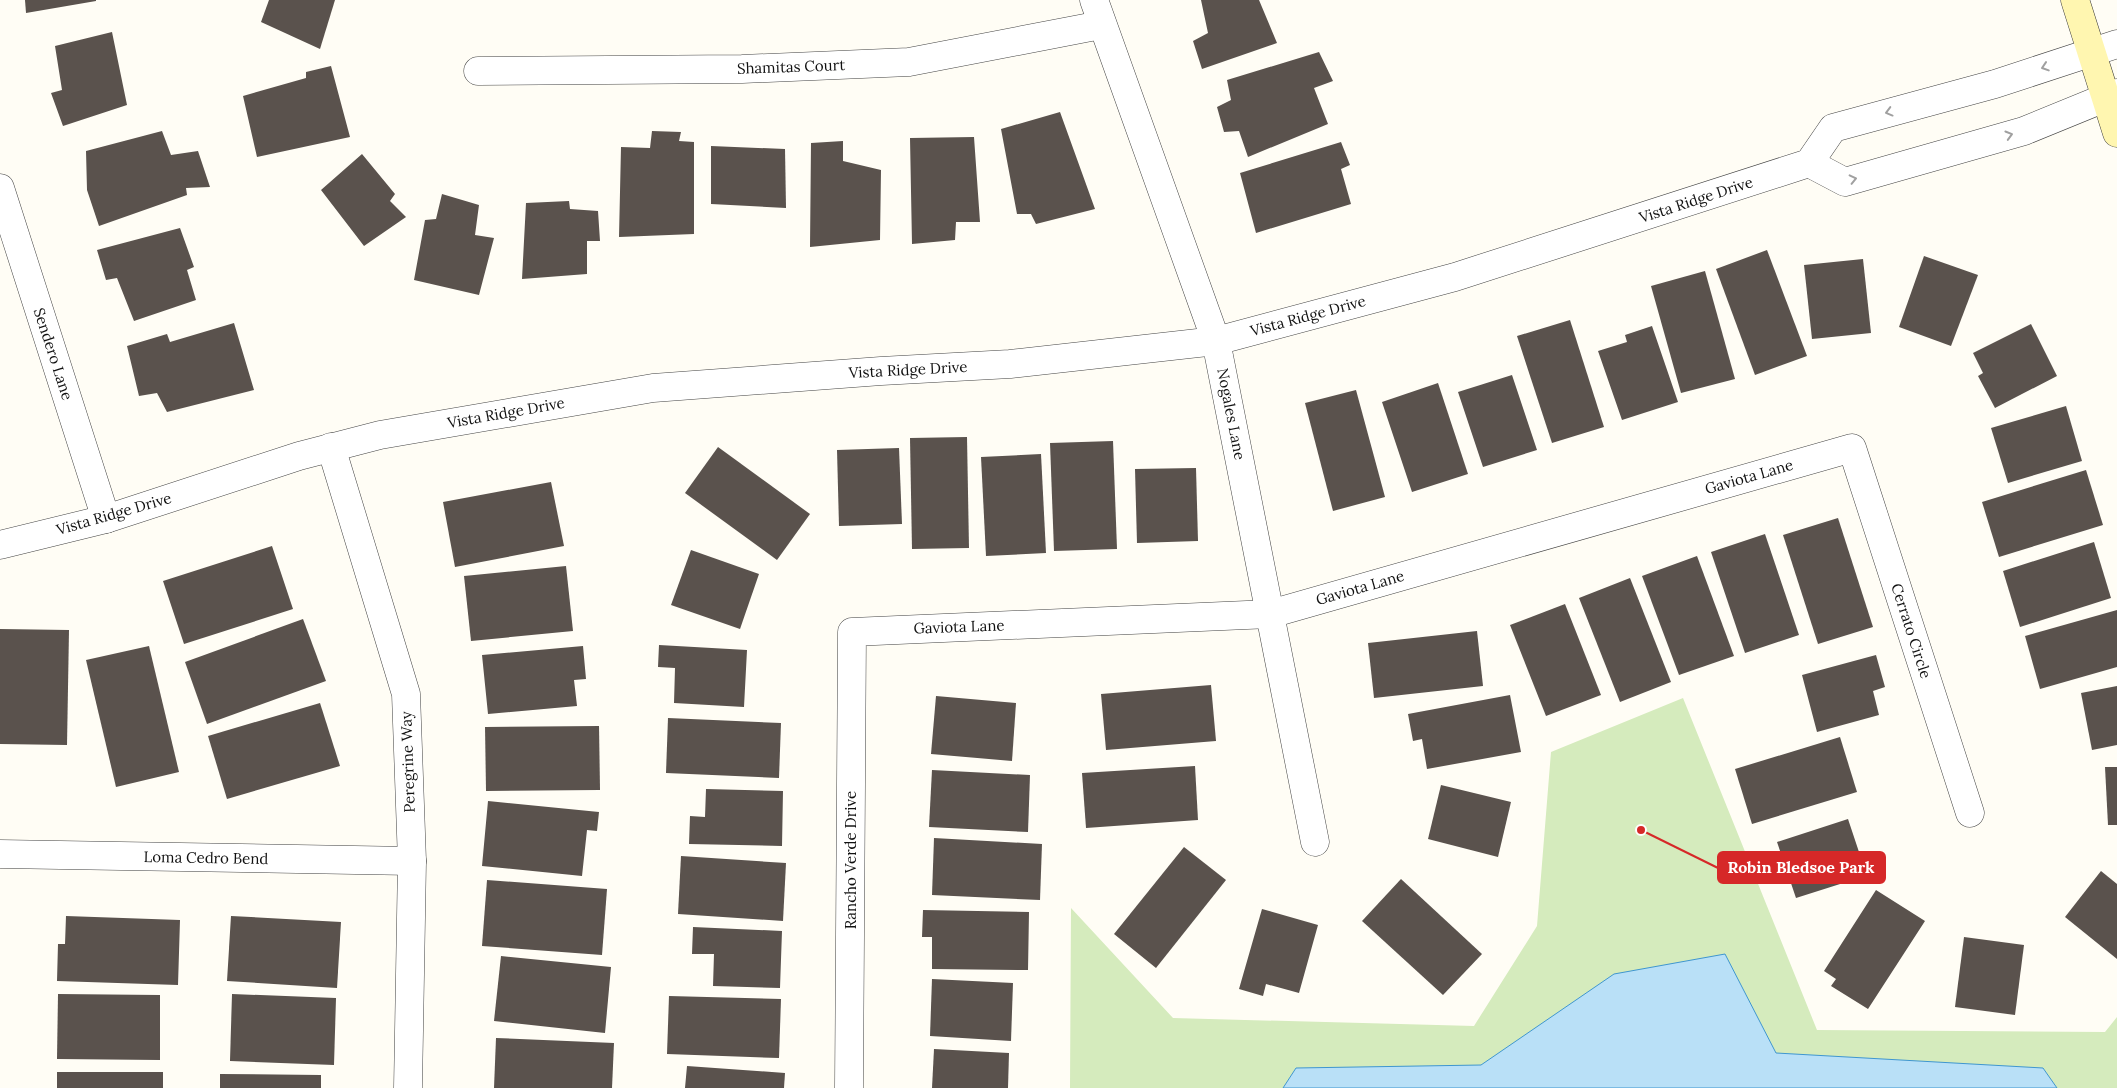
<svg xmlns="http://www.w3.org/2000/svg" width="2117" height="1088" font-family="Lora,serif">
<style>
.green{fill:#d5ebbd}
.water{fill:#b9e0f7;stroke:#3f96cf}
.building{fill:#5a524d}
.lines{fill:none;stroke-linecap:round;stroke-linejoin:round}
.minor-casing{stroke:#444;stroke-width:29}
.tertiary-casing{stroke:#444;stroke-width:29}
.secondary-casing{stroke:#333;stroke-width:29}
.minor{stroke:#fff;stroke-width:28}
.tertiary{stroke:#fff;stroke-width:28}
.secondary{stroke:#fff6b0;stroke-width:28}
.oneway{stroke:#a0a0a0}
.labels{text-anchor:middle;stroke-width:5;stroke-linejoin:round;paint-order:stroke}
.street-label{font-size:15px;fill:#111;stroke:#fff}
.leader{fill:none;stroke:#d62828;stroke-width:2}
.callout-dot{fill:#d62828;stroke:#fff;stroke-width:2}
.callout{fill:#d62828;stroke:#d62828;stroke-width:2}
.callout-label{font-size:16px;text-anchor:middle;font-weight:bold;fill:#fff}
</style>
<rect width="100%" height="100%" fill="#fffdf5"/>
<polygon class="green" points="1683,698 1817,1030 2105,1032 2117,1017 2117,1088 1070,1088 1071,908 1173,1018 1474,1026 1537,926 1551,752"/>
<polygon class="water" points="1725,954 1776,1053 2043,1068 2057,1088 1283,1088 1296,1068 1481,1065 1614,974"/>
<g class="building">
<polygon points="25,0 96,0 96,1 26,13"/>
<polygon points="269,0 335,0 320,49 261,22"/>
<polygon points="1201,0 1259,0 1277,43 1202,69 1193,41 1208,33"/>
<polygon points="112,32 127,105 63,126 51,93 62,90 55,46"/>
<polygon points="1319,52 1333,81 1314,88 1328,124 1248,157 1239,131 1224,132 1217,107 1231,100 1227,80"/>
<polygon points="331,66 350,137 257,157 243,96 306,78 306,72"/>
<polygon points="1060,112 1095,209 1036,224 1031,214 1017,214 1001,129"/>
<polygon points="162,131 171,155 198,151 210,187 186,188 187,195 99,226 87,190 86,151"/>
<polygon points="652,131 681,132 679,141 694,142 694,234 619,237 621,147 650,148"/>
<polygon points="974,137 980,222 956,222 955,240 912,244 910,138"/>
<polygon points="843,141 843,161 881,170 880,240 810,247 811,143"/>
<polygon points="1341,142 1350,165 1341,169 1351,204 1256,233 1240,173"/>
<polygon points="711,146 785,149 786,208 711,204"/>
<polygon points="362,154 395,194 390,201 406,217 364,246 321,190"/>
<polygon points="442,194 479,205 475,235 494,238 479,295 414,280 425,220 436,219"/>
<polygon points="569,201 570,209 598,211 600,241 587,241 587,274 522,279 526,203"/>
<polygon points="180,228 194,267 187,270 196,300 134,321 117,278 106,280 97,250"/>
<polygon points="1767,250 1807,356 1755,375 1716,269"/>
<polygon points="1924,256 1978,275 1951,346 1899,327"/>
<polygon points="1863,259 1871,333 1812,339 1804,265"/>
<polygon points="1705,271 1735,379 1681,393 1651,286"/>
<polygon points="1570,320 1604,427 1552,443 1517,336"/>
<polygon points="234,323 254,390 167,412 157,393 139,396 127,346 167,334 170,342"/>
<polygon points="2031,324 2057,376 1995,408 1978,376 1983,373 1973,353"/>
<polygon points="1652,326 1678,402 1622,420 1598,351 1627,342 1625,335"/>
<polygon points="1512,375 1537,450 1483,467 1458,392"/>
<polygon points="1438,383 1468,474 1412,492 1382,402"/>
<polygon points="1356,390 1385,497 1333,511 1305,403"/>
<polygon points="2066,406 2082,461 2008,483 1991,428"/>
<polygon points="967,437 969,548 912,549 910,438"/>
<polygon points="1113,441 1117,549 1054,551 1050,443"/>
<polygon points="718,447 810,514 777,560 685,493"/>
<polygon points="899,448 902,524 839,526 837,450"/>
<polygon points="1041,454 1046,553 986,556 981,457"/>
<polygon points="1196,468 1198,541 1137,543 1135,469"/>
<polygon points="2086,470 2103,525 1999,557 1982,502"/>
<polygon points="551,482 564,546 455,567 443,502"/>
<polygon points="1838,518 1873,627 1818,644 1783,535"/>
<polygon points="1765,534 1799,635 1745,653 1711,552"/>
<polygon points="2094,542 2111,598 2020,627 2003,571"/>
<polygon points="272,546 293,609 184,644 163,581"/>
<polygon points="691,550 759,574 740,629 671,605"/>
<polygon points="1697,556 1734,656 1679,675 1642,576"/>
<polygon points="566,566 573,631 471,641 464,576"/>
<polygon points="1630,578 1671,682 1620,702 1579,598"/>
<polygon points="1565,604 1601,695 1546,716 1510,625"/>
<polygon points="2117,610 2117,667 2040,689 2025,636"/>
<polygon points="303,619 326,681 207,724 185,662"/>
<polygon points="0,629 69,630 67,745 0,744"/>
<polygon points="1477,631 1483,686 1374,698 1368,643"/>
<polygon points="659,645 747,650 744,707 674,703 675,668 658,667"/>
<polygon points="149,646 179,772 116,787 86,660"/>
<polygon points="583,646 586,679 574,680 577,706 488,714 482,655"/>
<polygon points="1876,655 1885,687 1873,691 1879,715 1817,732 1802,675"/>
<polygon points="1211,685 1216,741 1106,750 1101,694"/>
<polygon points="2117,686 2117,745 2092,750 2081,693"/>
<polygon points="1510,695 1521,752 1427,769 1422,739 1413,741 1408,714"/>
<polygon points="936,696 1016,703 1012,761 931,754"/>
<polygon points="320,703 340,766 227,799 208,736"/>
<polygon points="668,718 781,723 779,778 666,773"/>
<polygon points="599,726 600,790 486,791 485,727"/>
<polygon points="1840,737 1857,792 1752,824 1735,769"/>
<polygon points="1195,766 1198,820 1086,828 1082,773"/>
<polygon points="2105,767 2117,767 2117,825 2108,825"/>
<polygon points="932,770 1030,775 1028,832 929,827"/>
<polygon points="1441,785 1511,802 1498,857 1428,839"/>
<polygon points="706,789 783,791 782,846 689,844 690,816 705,817"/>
<polygon points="488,801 599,812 597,831 587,830 582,876 482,866"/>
<polygon points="1848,819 1860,855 1852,857 1859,878 1796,898 1777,842"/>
<polygon points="934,838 1042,844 1040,900 932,895"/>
<polygon points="1184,847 1226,880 1156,968 1114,934"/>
<polygon points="681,856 786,863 783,921 678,914"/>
<polygon points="2101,871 2117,884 2117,959 2065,917"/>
<polygon points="1401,879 1482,954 1443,995 1362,921"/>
<polygon points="487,880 607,889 602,955 482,946"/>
<polygon points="1876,890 1925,921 1868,1009 1831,986 1836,979 1824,971"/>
<polygon points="1262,909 1318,925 1299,993 1266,984 1263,996 1239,989"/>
<polygon points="923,910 1029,912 1028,970 932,969 932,937 922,937"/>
<polygon points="66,916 180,920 178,985 57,981 58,944 65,944"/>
<polygon points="231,916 341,922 337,988 227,981"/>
<polygon points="693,927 782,931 780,988 713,986 714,954 692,954"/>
<polygon points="1964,937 2024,945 2015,1015 1955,1007"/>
<polygon points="501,956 611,967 605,1033 494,1021"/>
<polygon points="932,979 1013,983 1011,1041 930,1036"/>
<polygon points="58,994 160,995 160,1060 57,1059"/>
<polygon points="232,994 336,998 334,1065 230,1061"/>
<polygon points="669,996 781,999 779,1058 667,1054"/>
<polygon points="496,1038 614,1043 612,1088 494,1088"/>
<polygon points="934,1049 1009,1053 1008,1088 932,1088"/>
<polygon points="687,1066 785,1073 784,1088 685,1088"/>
<rect x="57" y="1072" width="106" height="16"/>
<polygon points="220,1074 321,1075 321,1088 220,1088"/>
</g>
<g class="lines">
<g class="minor-casing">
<g id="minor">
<polyline points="1094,0 1216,341 1315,842"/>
<polyline points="478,71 742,69 909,62 1101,25"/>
<polyline points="0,188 106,519"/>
<polyline points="331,447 406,694 412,861 408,1088"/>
<polyline points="0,854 412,861"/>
<polyline points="849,1088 852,632 1270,614 1852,448 1970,813"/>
</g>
</g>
<g class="tertiary-casing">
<g id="tertiary">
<polyline points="1809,163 1845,182 2024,131 2117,93"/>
<polyline points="0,545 106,519 299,456 380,435 653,388 881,371 1010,364 1216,341 1455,277 1809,163 1833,128 1995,84 2117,44"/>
</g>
</g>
<g class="secondary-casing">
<polyline id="secondary" points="2075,0 2117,133"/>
</g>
<use href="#minor" class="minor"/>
<use href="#tertiary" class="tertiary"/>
<use href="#secondary" class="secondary"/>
</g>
<defs><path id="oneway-chevron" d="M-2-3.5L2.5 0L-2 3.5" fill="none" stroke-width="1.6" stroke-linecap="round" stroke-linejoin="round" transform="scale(1.25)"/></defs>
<g class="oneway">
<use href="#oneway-chevron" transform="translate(2045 67) rotate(162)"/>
<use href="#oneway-chevron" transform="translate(1889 112) rotate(165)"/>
<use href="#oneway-chevron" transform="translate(2009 135) rotate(-16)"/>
<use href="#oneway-chevron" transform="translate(1853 179) rotate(-13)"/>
</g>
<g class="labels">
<g class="street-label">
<text transform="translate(791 67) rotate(-2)" y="5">Shamitas Court</text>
<text transform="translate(1696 200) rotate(-18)" y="5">Vista Ridge Drive</text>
<text transform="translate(1308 316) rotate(-15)" y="5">Vista Ridge Drive</text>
<text transform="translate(53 354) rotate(72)" y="5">Sendero Lane</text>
<text transform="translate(908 370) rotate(-3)" y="5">Vista Ridge Drive</text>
<text transform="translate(506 413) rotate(-10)" y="5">Vista Ridge Drive</text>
<text transform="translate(1231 414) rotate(79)" y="5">Nogales Lane</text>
<text transform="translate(1749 477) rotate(-16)" y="5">Gaviota Lane</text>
<text transform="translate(114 514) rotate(-16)" y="5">Vista Ridge Drive</text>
<text transform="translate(1360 588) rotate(-16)" y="5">Gaviota Lane</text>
<text transform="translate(959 627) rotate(-2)" y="5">Gaviota Lane</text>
<text transform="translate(1911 631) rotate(72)" y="5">Cerrato Circle</text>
<text transform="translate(408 762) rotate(-92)" y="5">Peregrine Way</text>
<text transform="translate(206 858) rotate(1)" y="5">Loma Cedro Bend</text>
<text transform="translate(851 860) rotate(-90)" y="5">Rancho Verde Drive</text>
</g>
</g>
<path class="leader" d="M1641 830L1718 868"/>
<circle class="callout-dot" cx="1641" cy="830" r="5"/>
<rect class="callout" x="1718" y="852" width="167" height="31" rx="5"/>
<g class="callout-label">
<text x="1801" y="873">Robin Bledsoe Park</text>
</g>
</svg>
